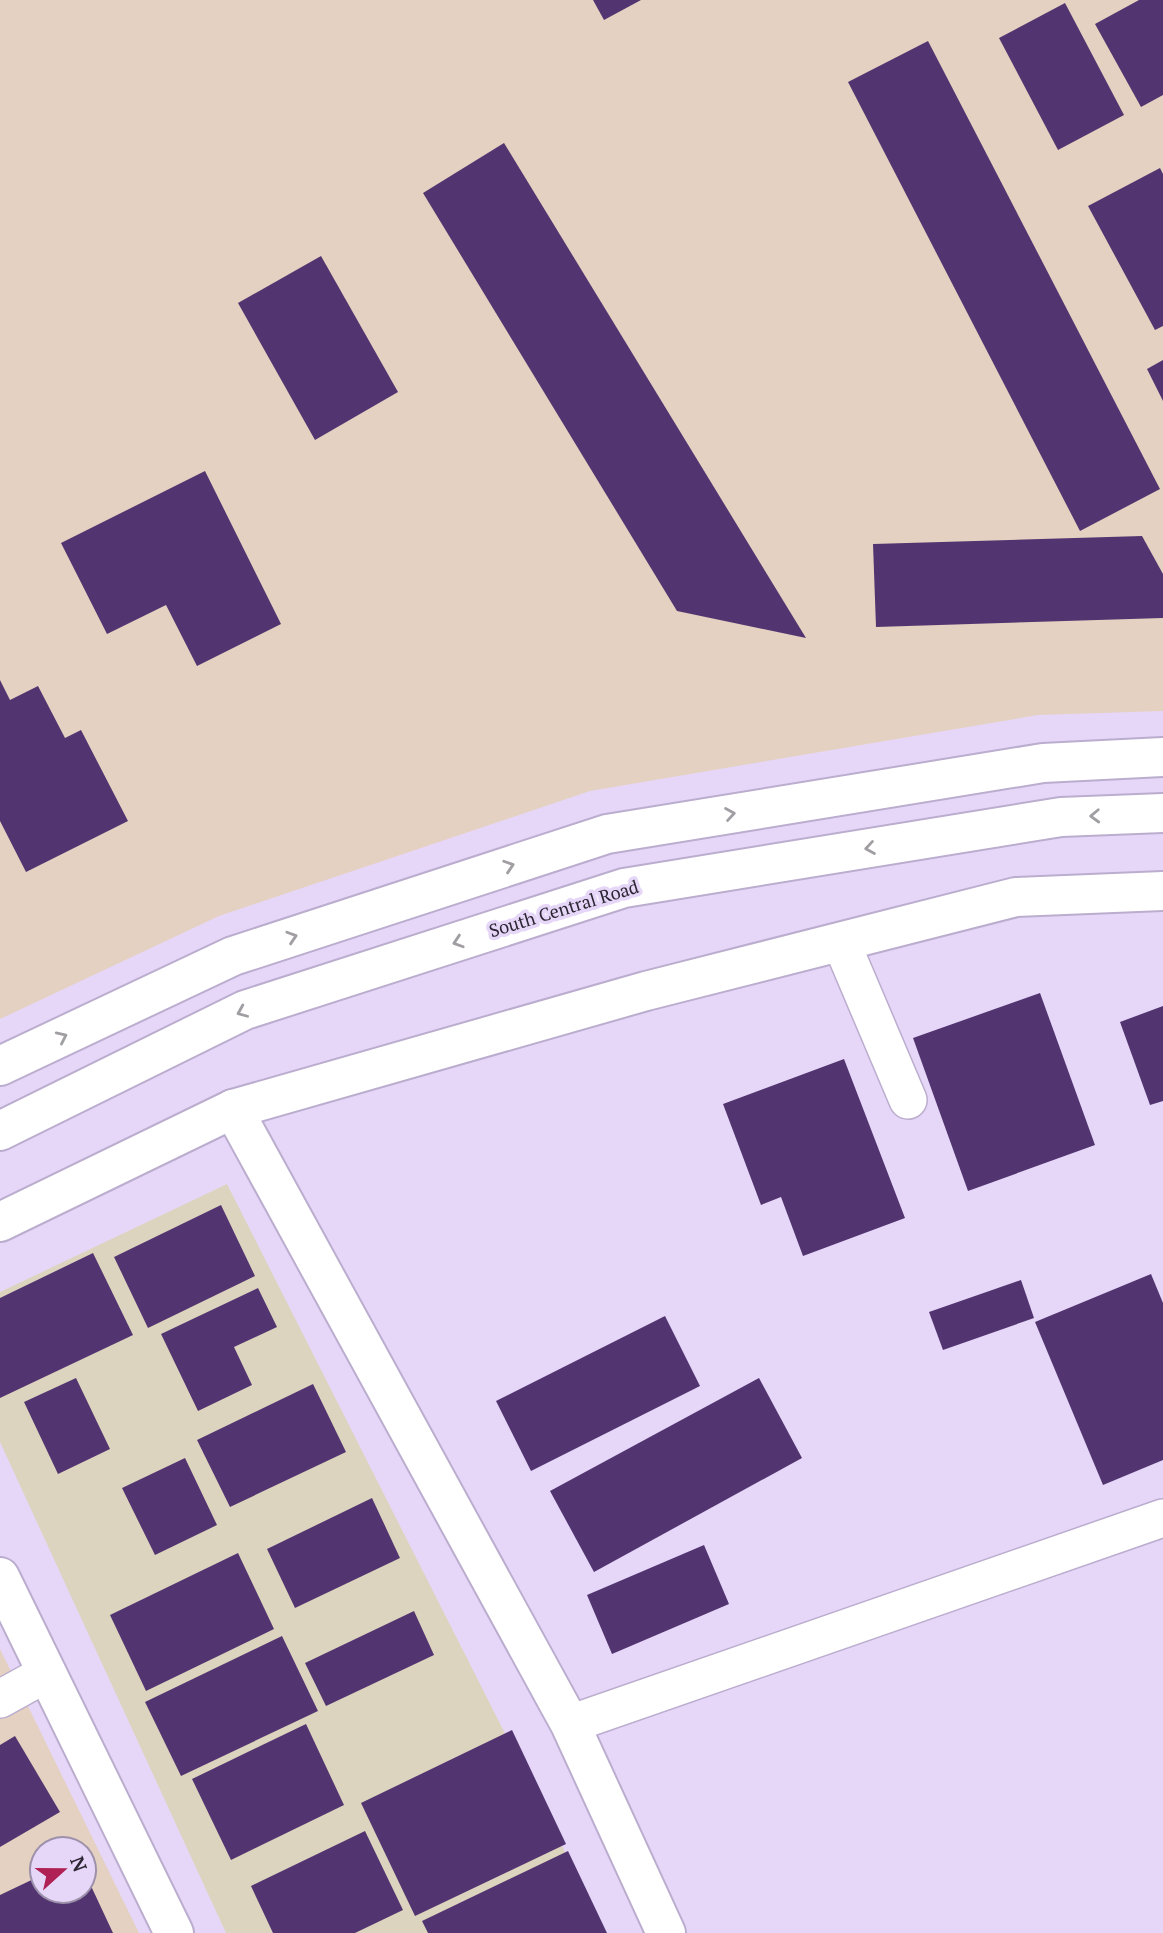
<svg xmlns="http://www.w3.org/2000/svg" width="1163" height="1933" font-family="'PT Serif',serif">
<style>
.commercial{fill:#ddd4bf}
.industrial{fill:#e4d1c1;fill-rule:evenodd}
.building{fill:#523570}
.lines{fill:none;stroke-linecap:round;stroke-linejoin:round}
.minor-casing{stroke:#bbadce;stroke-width:40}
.tertiary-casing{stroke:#bbadce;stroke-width:42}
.secondary-casing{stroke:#bbadce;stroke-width:42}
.minor{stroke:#fff;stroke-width:37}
.tertiary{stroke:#fff;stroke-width:38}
.secondary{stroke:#fff;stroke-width:38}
.oneway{stroke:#a09da3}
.labels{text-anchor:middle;stroke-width:7;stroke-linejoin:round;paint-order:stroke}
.street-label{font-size:18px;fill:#2c2633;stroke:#e6d7f9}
</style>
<rect width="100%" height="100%" fill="#e6d7f9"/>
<polygon class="commercial" points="227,1184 606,1933 226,1933 0,1442 0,1292"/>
<g class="industrial">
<polygon points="0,0 1163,0 1163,711 1038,715 590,791 219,916 0,1019"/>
<path d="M0,1649L139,1933H0ZM42,1849H84V1891H42Z"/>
</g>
<g class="building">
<polygon points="593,0 641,0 604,20"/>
<polygon points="1139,0 1163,0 1163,95 1141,107 1095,24"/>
<polygon points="1065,3 1124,115 1058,150 999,38"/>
<polygon points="928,41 1160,489 1080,531 848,82"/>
<polygon points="504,143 806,638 677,611 423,193"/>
<polygon points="1160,168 1163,174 1163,326 1155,330 1088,206"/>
<polygon points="321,256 398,392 315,440 238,303"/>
<polygon points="1163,360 1163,401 1147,369"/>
<polygon points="205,471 281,624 197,666 166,605 107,634 61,543"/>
<polygon points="1142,536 1163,574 1163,618 876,627 873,544"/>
<polygon points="0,680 10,700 38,686 65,738 81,730 128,821 26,872 0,821"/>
<polygon points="1040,993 1095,1145 968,1191 913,1038"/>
<polygon points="1163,1006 1163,1101 1150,1105 1120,1022"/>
<polygon points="844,1059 905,1218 803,1256 781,1197 761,1205 723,1104"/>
<polygon points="221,1205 255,1276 148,1328 114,1257"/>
<polygon points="93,1253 133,1335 0,1398 0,1298"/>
<polygon points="1151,1274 1163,1303 1163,1460 1103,1485 1035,1322"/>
<polygon points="1021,1280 1034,1318 943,1350 929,1312"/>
<polygon points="258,1288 277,1327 234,1347 252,1385 198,1411 161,1334"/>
<polygon points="665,1316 700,1386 531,1471 496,1401"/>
<polygon points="76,1378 110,1449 58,1474 24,1402"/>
<polygon points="759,1378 802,1458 594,1572 550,1491"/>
<polygon points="313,1384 346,1452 230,1507 197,1440"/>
<polygon points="185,1458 217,1525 155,1555 122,1488"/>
<polygon points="372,1498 400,1558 295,1608 267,1549"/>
<polygon points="704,1545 729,1604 612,1654 587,1595"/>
<polygon points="238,1553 274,1629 146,1691 110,1615"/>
<polygon points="414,1611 434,1655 326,1706 305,1663"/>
<polygon points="282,1636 318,1711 181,1776 145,1702"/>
<polygon points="306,1724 344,1805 231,1860 192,1779"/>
<polygon points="512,1730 566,1844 415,1916 361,1803"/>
<polygon points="15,1736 60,1812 0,1847 0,1745"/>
<polygon points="365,1831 403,1910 355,1933 273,1933 251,1886"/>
<polygon points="568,1851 607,1933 428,1933 422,1921"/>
<polygon points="84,1871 113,1933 0,1933 0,1895 42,1875 42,1891 84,1891"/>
</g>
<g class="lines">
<g class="minor-casing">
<g id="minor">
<polyline points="841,942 908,1100"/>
<polyline points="0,1699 47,1673"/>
<polyline points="570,1724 1163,1518"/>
</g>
</g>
<g class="tertiary-casing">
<g id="tertiary">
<polyline points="0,1222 233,1109"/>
<polyline points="0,1577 174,1933"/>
<polyline points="666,1933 570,1724 233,1109 646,991 1016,897 1163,891"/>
</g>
</g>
<g class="secondary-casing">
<g id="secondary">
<polyline points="0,1066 233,956 607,834 1043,763 1163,757"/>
<polyline points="0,1131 245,1010 624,888 1061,817 1163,813"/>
</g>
</g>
<use href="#minor" class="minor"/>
<use href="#tertiary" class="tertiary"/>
<use href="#secondary" class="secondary"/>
</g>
<defs><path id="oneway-chevron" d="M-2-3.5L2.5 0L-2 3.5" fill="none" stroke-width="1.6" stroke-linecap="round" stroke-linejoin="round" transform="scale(1.75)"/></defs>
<g class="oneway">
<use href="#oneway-chevron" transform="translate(730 814) rotate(-9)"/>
<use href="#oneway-chevron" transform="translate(1095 816) rotate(178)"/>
<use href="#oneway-chevron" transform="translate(870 848) rotate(171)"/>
<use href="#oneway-chevron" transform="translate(509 866) rotate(-18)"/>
<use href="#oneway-chevron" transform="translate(292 937) rotate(-18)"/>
<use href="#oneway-chevron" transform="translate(458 942) rotate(162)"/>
<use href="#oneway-chevron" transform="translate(242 1012) rotate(157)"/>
<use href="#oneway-chevron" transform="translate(62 1037) rotate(-25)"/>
</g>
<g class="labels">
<g class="street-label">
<text transform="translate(564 909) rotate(-17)" y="6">South Central Road</text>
</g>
</g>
<g transform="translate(63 1870) rotate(69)"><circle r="33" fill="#e6d7f9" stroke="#9c90aa" stroke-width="2"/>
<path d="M0-5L12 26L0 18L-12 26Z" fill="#af2055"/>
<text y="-10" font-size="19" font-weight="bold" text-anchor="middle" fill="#2c2633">N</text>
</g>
</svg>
